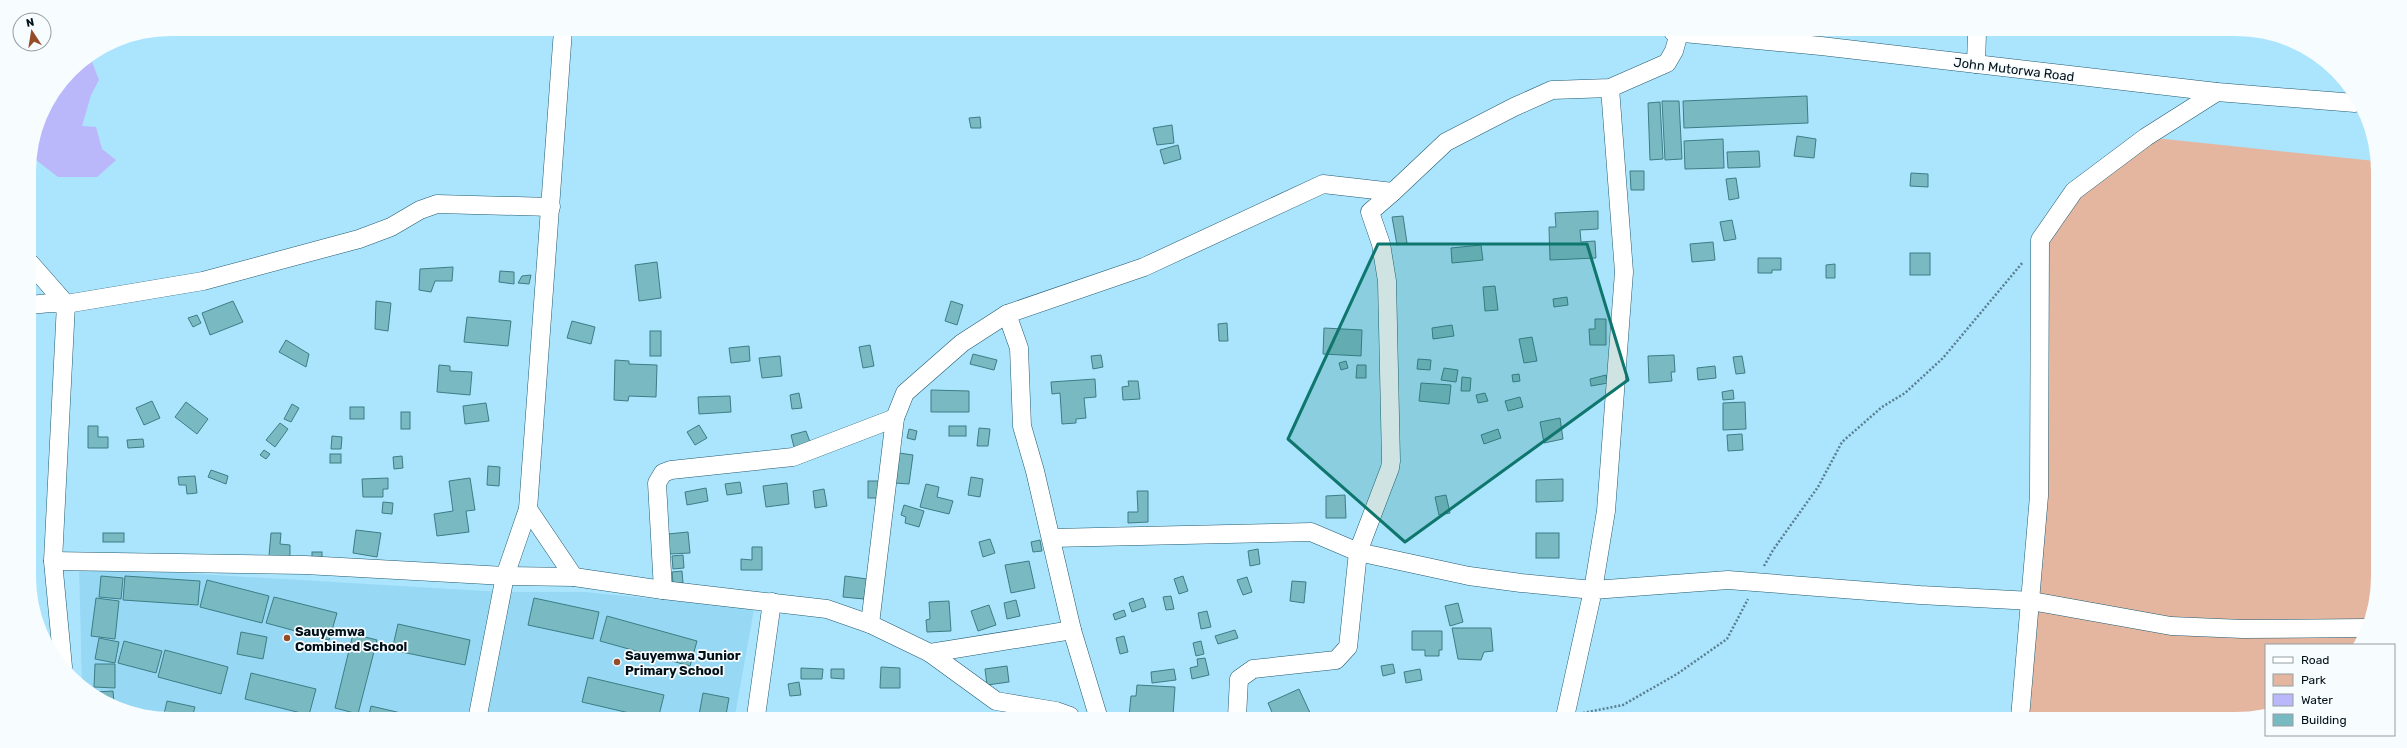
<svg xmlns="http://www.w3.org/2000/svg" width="2407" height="748" font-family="Rubik,sans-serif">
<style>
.built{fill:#97d8f4}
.green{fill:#e5b69f}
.water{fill:#bab7fb}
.building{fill:#78b9c2;stroke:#3c7d86}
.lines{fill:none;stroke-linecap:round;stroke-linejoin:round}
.minor-casing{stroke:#225b70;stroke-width:19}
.path{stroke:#597f90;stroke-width:2.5;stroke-dasharray:2 2;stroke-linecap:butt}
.minor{stroke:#fff;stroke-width:18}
.marked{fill:#0f766e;fill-opacity:0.2;stroke:#0f766e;stroke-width:3;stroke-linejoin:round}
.poi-dot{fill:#944d27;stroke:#f7fcff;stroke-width:1.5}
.labels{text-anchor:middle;stroke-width:3.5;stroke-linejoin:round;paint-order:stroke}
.street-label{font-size:13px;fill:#001018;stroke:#f7fcff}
.poi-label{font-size:13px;font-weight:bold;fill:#001018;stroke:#f7fcff;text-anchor:start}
</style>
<rect width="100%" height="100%" fill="#abe4fd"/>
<polygon class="built" points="79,567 502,592 585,592 754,609 735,715 135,714 82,684"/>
<polygon class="green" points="2146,137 2375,161 2373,613 2359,645 2266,645 2266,714 2245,719 2020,718 2032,601 2040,240 2059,213"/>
<polygon class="water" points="100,51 92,62 99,80 91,95 82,126 96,127 102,149 116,160 97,177 58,177 36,160 30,159 40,117 71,70"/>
<g class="building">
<polygon points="1807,96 1808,123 1684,128 1683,101"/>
<polygon points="1662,101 1679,101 1682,159 1665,160"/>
<polygon points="1660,102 1663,159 1650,160 1648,103"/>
<polygon points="980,117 981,128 971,128 969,118"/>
<polygon points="1172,125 1174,143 1157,145 1153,128"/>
<polygon points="1797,136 1816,139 1814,158 1794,156"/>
<polygon points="1723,139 1724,168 1685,169 1684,141"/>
<polygon points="1178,145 1181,159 1164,164 1160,150"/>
<polygon points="1759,151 1760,167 1728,168 1727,152"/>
<polygon points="1630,171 1644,171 1644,190 1631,190"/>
<polygon points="1911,173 1928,174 1928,187 1910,186"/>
<polygon points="1736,178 1739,198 1729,200 1726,179"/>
<polygon points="1598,211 1598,229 1580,230 1581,242 1595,241 1596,258 1550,260 1549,227 1556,227 1555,213"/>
<polygon points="1403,216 1407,243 1397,245 1392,217"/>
<polygon points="1732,220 1736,239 1724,241 1720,222"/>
<polygon points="1713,242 1715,260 1692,262 1690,244"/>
<polygon points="1481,245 1483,260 1452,263 1451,248"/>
<rect x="1910" y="253" width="20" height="22"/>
<polygon points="1758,258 1781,258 1781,270 1772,270 1772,273 1758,273"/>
<polygon points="657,262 661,298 639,301 635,265"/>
<polygon points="1835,264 1835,278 1826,278 1826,265"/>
<polygon points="453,267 452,281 435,281 431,292 419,290 420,269"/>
<polygon points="500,271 514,272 514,284 499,282"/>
<polygon points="531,275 529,284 518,283 522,276"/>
<polygon points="1495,286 1498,310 1485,311 1483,287"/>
<polygon points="1567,297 1568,305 1554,307 1553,299"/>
<polygon points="233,301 243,322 210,335 202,313"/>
<polygon points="376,301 391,303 388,331 375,329"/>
<polygon points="951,301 963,305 957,325 945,321"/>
<polygon points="197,315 201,323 193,327 188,318"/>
<polygon points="467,317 511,321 508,346 464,342"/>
<polygon points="1595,319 1606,319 1606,345 1590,345 1589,329 1595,329"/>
<polygon points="572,321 595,327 591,344 567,338"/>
<polygon points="1227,323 1228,341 1219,341 1218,324"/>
<polygon points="1452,325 1454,336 1433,339 1432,328"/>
<polygon points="1324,328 1362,330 1361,356 1323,354"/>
<rect x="650" y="331" width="11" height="25"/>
<polygon points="1532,337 1537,361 1524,363 1519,339"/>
<polygon points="286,340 309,354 306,367 279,352"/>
<polygon points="870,345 874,366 863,368 859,347"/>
<polygon points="749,346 750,361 731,363 729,348"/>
<polygon points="973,354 997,360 994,370 970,364"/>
<polygon points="1101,355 1103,367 1093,369 1091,356"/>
<polygon points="1674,355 1675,372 1671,372 1672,381 1649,383 1648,356"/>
<polygon points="780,356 782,376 762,378 759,358"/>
<polygon points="1742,356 1745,373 1736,374 1733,357"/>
<polygon points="1418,359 1431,360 1430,370 1417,369"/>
<polygon points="615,360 629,361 629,364 657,365 656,397 629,396 628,401 614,400"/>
<polygon points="1346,361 1348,368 1341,370 1339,363"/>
<polygon points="439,365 450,366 450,371 472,372 470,395 437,392"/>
<polygon points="1357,365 1366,365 1366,378 1356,378"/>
<polygon points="1715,366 1716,378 1698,380 1697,368"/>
<polygon points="1444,368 1458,370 1456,382 1441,380"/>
<polygon points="1519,374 1520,381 1513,382 1512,375"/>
<polygon points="1606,375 1608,383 1591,386 1590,379"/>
<polygon points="1462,377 1471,378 1470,391 1461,391"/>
<polygon points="1095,379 1096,397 1084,398 1086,418 1076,419 1076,423 1062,424 1060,393 1052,394 1051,382"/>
<polygon points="1128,381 1138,381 1140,399 1123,400 1122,387 1129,386"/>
<polygon points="1421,383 1451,385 1449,404 1419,401"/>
<polygon points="931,390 969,391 969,412 931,412"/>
<polygon points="1733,390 1734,399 1723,400 1722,392"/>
<polygon points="799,393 802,408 792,409 790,395"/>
<polygon points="1485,393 1488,401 1478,403 1476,395"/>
<polygon points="730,396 731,412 699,414 698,397"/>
<polygon points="1520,397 1523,407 1508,411 1505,401"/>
<polygon points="152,401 160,418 144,425 136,408"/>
<polygon points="186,402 208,419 197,434 175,417"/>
<polygon points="1745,402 1746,429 1723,430 1723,403"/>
<polygon points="486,403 489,421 465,424 463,406"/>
<polygon points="292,404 299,408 291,422 284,419"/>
<rect x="350" y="407" width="14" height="12"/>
<rect x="401" y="412" width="9" height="17"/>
<polygon points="1560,418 1563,439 1544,443 1540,422"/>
<polygon points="280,423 288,429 275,447 266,440"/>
<polygon points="699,425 707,438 695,445 687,432"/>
<polygon points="88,426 98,426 98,437 108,437 108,448 88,448"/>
<rect x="949" y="426" width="17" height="10"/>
<polygon points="979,428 990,429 988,446 977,446"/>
<polygon points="909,429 917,431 915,440 907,438"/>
<polygon points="1498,429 1501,438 1484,444 1481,435"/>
<polygon points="806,431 810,442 794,447 791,435"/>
<polygon points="1742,434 1743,450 1728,451 1727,435"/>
<polygon points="332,436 342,437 341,449 331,449"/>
<polygon points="143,439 144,447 128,448 127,440"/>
<polygon points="264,450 270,454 266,459 260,455"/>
<polygon points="899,453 913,455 909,484 895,483"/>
<rect x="330" y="454" width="11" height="9"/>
<polygon points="402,456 403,468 394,469 393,457"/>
<polygon points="488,466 500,467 499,486 487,485"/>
<polygon points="211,470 228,476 226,484 208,477"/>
<polygon points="195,476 197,493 187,494 186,485 179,485 178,477"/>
<polygon points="971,477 983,479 980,497 968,495"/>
<polygon points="388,478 388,489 383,489 383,497 363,497 362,479"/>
<polygon points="470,478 475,510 466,511 469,532 437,536 434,514 453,511 449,481"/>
<polygon points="1563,479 1563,501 1536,502 1536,480"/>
<rect x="868" y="481" width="11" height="17"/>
<polygon points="740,482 742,493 727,495 725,484"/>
<polygon points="787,483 789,504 766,507 763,486"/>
<polygon points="926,484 939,487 937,497 953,501 949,514 920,507"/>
<polygon points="706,488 708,501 687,505 685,492"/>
<polygon points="824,489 827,506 815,508 813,491"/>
<polygon points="1137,491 1148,491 1148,522 1128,523 1128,512 1138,512"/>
<polygon points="1345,495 1346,518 1326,518 1326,496"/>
<polygon points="1446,495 1450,513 1439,515 1435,497"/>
<polygon points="383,502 393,503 392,514 382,513"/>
<polygon points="904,505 924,511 919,527 905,523 906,517 901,515"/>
<polygon points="356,530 381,533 377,557 353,553"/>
<polygon points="688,532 690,553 669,554 668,534"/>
<rect x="103" y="533" width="21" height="9"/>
<polygon points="271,533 281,533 280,544 290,545 290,558 269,556"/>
<rect x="1536" y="533" width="23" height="25"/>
<polygon points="990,539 995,553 983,557 979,542"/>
<polygon points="1040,540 1042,551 1033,552 1031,542"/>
<polygon points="752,547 762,547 762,570 741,570 741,559 752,560"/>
<polygon points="1258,549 1260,564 1250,566 1248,551"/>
<rect x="312" y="552" width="10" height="9"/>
<polygon points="683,555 684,568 673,569 672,556"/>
<polygon points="1029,561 1035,588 1011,593 1005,565"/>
<polygon points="682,571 683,583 673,584 672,572"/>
<polygon points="101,576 123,578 121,599 99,597"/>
<polygon points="125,576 200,581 198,605 123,600"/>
<polygon points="845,576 867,579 864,599 843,597"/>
<polygon points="1183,576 1188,591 1179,594 1174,579"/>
<polygon points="1247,577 1252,592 1243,595 1237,580"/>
<polygon points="207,580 269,596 262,623 200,607"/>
<polygon points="1292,581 1306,582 1304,603 1290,601"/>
<polygon points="1171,596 1174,609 1166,610 1163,597"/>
<polygon points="274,597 337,613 329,640 266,623"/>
<polygon points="96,598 119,601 115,639 91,636"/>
<polygon points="534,598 599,612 593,639 528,625"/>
<polygon points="1143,598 1146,607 1132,612 1129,603"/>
<polygon points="1016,600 1020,616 1007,619 1004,603"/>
<polygon points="949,601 951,631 927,632 926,620 930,619 929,602"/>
<polygon points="1458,603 1463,622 1450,626 1445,606"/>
<polygon points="989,605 996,625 978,631 971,611"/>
<polygon points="1124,610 1126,616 1115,620 1113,614"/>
<polygon points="1207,611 1211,627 1201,629 1198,613"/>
<polygon points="607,616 697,641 690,666 600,641"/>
<polygon points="398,624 470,640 465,665 392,650"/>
<polygon points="1452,628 1491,628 1493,651 1484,652 1481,660 1458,659"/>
<polygon points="1235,630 1238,638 1218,644 1215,636"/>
<polygon points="1412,631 1442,631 1442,650 1439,650 1439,656 1425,656 1425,650 1412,650"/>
<polygon points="241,632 267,637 263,659 237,654"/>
<polygon points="353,634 377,640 358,714 335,708"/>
<polygon points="1124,636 1128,652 1120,654 1116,638"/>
<polygon points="99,638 119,642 115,663 95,659"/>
<polygon points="124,641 162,651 156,673 118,663"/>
<polygon points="1201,641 1204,654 1196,656 1193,643"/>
<polygon points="165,650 228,667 221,694 158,677"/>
<polygon points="1205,658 1209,675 1192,679 1190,668 1198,666 1197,659"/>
<polygon points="95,664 115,664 115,688 94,687"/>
<polygon points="1393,664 1395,673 1383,676 1381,666"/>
<polygon points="1007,666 1009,682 987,685 985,669"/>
<polygon points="881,667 900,668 900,688 880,688"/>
<polygon points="801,668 823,669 822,679 801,679"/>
<polygon points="831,669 844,669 844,679 831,678"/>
<polygon points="1174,669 1176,680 1152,683 1151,672"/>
<polygon points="1420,669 1422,680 1406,683 1404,672"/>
<polygon points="251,673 316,689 309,715 245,699"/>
<polygon points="588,677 664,695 659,715 638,715 582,702"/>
<polygon points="799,682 801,695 790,696 788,684"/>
<polygon points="1137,685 1175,687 1173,716 1129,716 1131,696 1136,696"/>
<polygon points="1299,689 1311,715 1274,717 1268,703"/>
<polygon points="113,691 114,702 96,692"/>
<polygon points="703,693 729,698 726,715 699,715"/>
<polygon points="167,701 195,707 193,714 164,714"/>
<polygon points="371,706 401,713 401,715 369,715"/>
</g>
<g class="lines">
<g class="minor-casing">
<g id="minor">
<polyline points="1673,32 1821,46 2217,92 2355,103"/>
<polyline points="1976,64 1977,33"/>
<polyline points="30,263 66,304 53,561 63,667"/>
<polyline points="30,305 50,303 66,304 203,281 359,239 391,227 420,210 437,204 551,207"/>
<polyline points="1007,314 1019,348 1022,426 1035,471 1072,630"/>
<polyline points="528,509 574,577"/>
<polyline points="1052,538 1311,532 1358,552 1390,468 1391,461 1387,281 1381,244 1370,212 1393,192"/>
<polyline points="53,561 305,565 505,576 574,577 663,590 827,609 870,624 930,653 1072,630 1098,716"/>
<polyline points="663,590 657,483 663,473 671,470 793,457 895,418"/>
<polyline points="870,624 895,418 905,393 962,343 1007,314 1144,267 1323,184 1393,192 1446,142 1514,107 1552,90 1610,88 1667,63 1674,51 1679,33"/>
<polyline points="930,653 996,701 1056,711 1070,716"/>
<polyline points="478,715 505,576 528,509 563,30"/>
<polyline points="756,716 772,602"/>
<polyline points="1237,717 1239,679 1253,669 1336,660 1348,647 1358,552 1469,576 1521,583 1593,590 1606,511 1624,272 1610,88"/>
<polyline points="1565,717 1593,590 1728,580 1920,595 2032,601 2171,626 2243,629 2367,628"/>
<polyline points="2020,718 2039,496 2040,240 2074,191 2146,137 2217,92"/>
</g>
</g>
<g class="path">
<polyline points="1764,566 1773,550 1818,487 1842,442 1882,407 1905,393 1943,358 2023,262"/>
<polyline points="1583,713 1623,705 1677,674 1727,639 1748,599"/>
</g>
<use href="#minor" class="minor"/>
</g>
<path class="marked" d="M1378,244H1587L1628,380L1405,542L1288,439Z"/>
<g class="poi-dot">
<circle cx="287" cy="638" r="4"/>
<circle cx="617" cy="662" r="4"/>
</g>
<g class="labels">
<g class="street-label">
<text transform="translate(2014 69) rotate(7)" y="5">John Mutorwa Road</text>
</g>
<g class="poi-label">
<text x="295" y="636">Sauyemwa<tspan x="295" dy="15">Combined School</tspan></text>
<text x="625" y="660">Sauyemwa Junior<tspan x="625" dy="15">Primary School</tspan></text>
</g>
</g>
<path d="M0 0H2407V748H0ZM171 36H2236A135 135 0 0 1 2371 171V577A135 135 0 0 1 2236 712H171A135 135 0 0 1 36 577V171A135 135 0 0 1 171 36Z" fill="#f7fcff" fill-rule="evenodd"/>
<rect x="2265" y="644" width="130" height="92" fill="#f7fcff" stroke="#949ea3"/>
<rect x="2273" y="657" width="20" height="6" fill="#ffffff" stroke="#949ea3"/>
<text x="2301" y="664" font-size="12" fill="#001018">Road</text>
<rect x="2273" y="674" width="20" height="12" fill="#e5b69f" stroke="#949ea3"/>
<text x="2301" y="684" font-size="12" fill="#001018">Park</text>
<rect x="2273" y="694" width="20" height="12" fill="#bab7fb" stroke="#949ea3"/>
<text x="2301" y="704" font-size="12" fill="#001018">Water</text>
<rect x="2273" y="714" width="20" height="12" fill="#78b9c2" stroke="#949ea3"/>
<text x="2301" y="724" font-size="12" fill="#001018">Building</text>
<g transform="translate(32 32) rotate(348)"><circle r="19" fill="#f7fcff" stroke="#949ea3"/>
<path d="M0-3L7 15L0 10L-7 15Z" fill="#944d27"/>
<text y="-6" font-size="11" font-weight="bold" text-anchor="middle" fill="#001018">N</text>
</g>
</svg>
